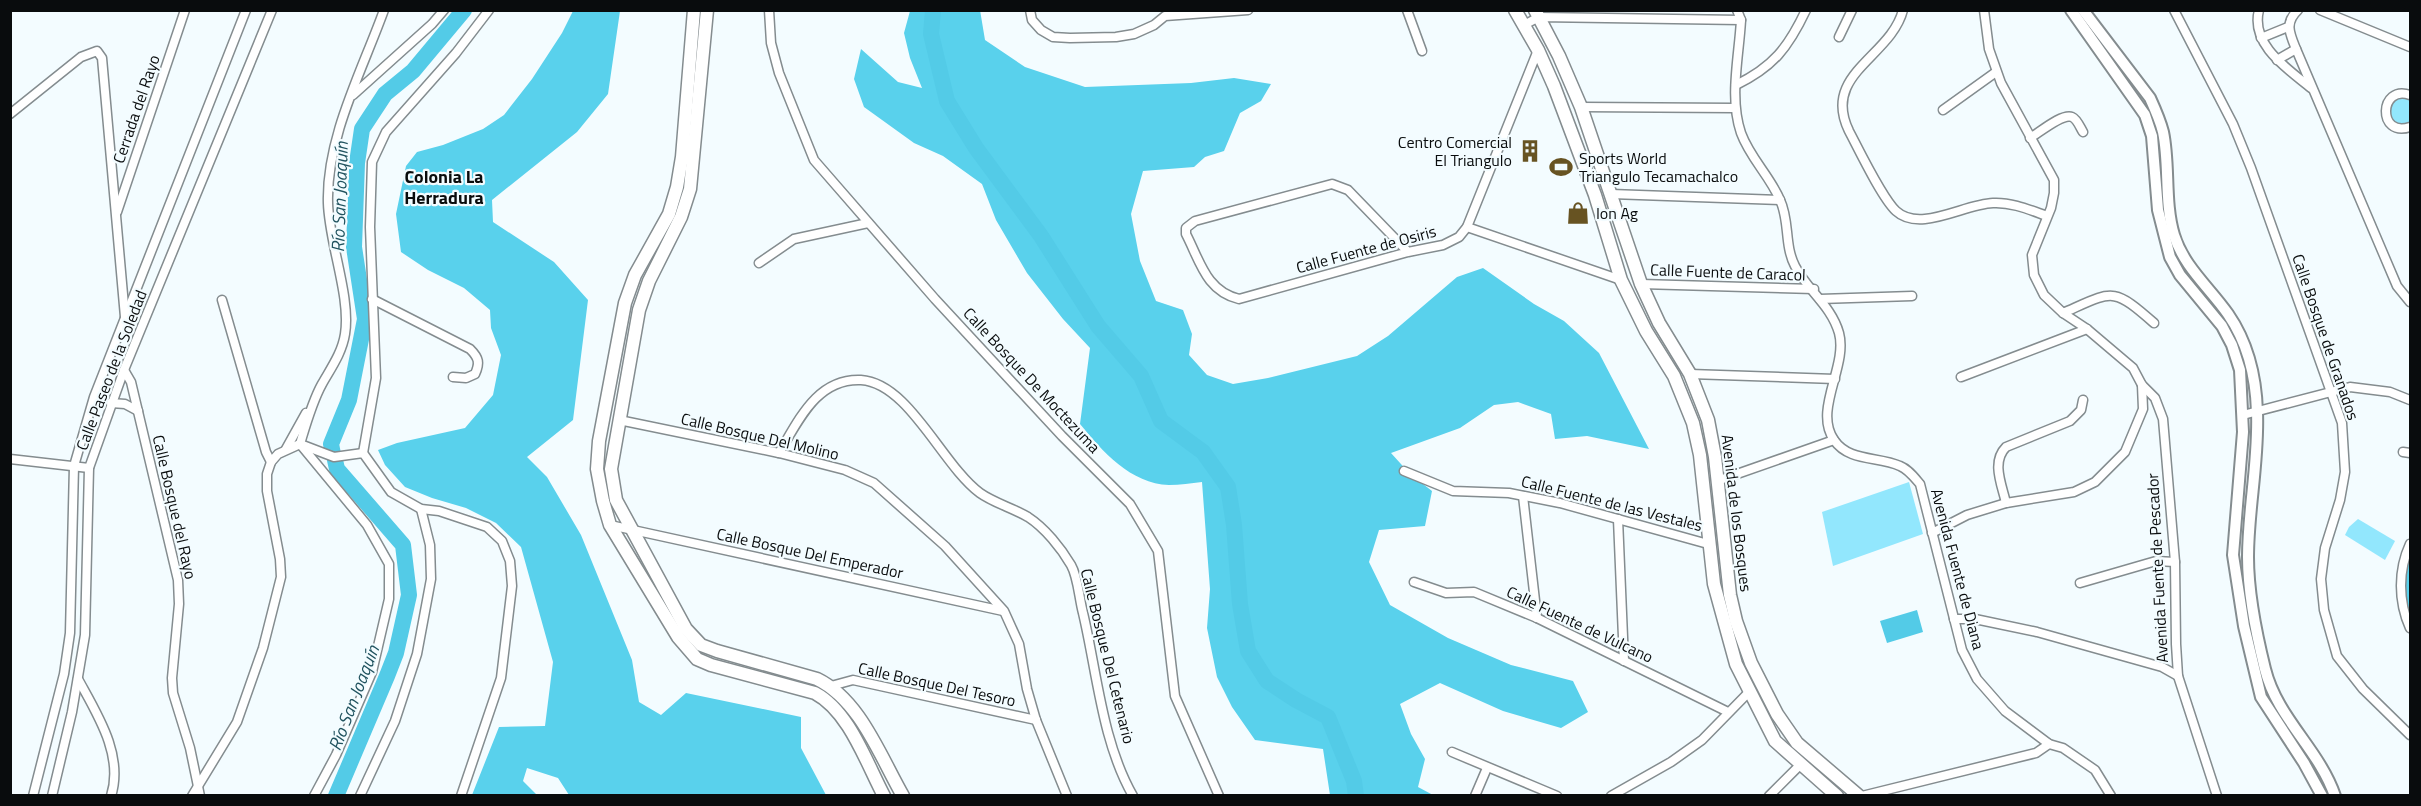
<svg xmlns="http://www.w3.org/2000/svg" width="2421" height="806" font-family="'Titillium Web',sans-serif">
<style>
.green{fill:#92e7fd}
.forest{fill:#59d1ec}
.water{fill:#53cbe7}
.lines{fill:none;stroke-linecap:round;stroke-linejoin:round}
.river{stroke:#53cbe7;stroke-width:16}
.minor-casing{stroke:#848c8f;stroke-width:11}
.tertiary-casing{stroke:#848c8f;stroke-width:14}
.secondary-casing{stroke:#848c8f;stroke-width:15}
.minor{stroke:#fff;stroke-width:8}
.tertiary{stroke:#fff;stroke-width:10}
.secondary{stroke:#fff;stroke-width:12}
.labels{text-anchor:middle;stroke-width:4.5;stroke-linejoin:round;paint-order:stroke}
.street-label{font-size:16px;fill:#090c0d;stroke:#f3fcff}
.poi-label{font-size:16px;fill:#090c0d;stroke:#f3fcff;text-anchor:start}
.neighbourhood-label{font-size:18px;font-weight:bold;fill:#090c0d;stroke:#f3fcff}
.water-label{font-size:18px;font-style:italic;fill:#21535f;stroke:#f3fcff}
</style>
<rect width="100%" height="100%" fill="#f3fcff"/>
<g class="green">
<path d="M2399,97L2410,98V124C2395,129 2390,119 2389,105Z"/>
<polygon points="1909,482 1923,534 1833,566 1822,512"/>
<polygon points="2358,519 2395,541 2385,560 2345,535 2349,527"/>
</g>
<g class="forest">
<path d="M980,10L985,40L1025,67L1085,87L1191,83L1234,78L1271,84L1261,101L1240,113L1224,151L1205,157L1194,167L1143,171L1131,214L1140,261L1156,301L1183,310L1192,334L1189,355L1207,375L1233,384L1268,378L1357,356L1388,336L1457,277L1483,268L1534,304L1564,321L1599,353L1649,449L1587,436L1555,439L1551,414L1518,402L1494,405L1460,428L1391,453L1410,474L1432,491L1425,526L1379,530L1369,562L1390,605L1448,638L1511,665L1573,681L1588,712L1561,728L1503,711L1440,683L1400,704L1411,734L1425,759L1418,787L1433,795H1330L1323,749L1255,740L1232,707L1217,677L1207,628L1210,589L1202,482C1191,483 1180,485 1169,485C1131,484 1102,451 1080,424L1090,348L1063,319L1027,273L996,220L982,184L943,156L914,143L864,107L854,79L861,49L898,82L922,88L910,58L904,33L910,11Z"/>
<polygon points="573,11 620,11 608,94 577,132 492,200 493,222 554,262 588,300 573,420 527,457 547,477 581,535 632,660 639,702 661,715 686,693 801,717 801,748 826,795 569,795 558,778 527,768 523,781 537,795 472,795 499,727 545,726 553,662 521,547 496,523 466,508 432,498 405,487 385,465 378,450 397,443 465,428 493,395 501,355 491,328 490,310 464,288 428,270 401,252 396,214 406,166 417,152 443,145 483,129 504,115 532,79 562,33"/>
<path d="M2410,553V619C2405,597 2402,575 2410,553Z"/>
</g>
<polygon class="water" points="1917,610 1923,632 1887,643 1880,621"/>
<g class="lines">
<g class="river">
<polyline points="933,10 931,34 947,101 976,148 1041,236 1098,326 1141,376 1161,421 1203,452 1228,487 1234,525 1240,604 1248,651 1267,681 1296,700 1328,717 1354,781 1356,796"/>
<polyline points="333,454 331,444 349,400 365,319 354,247 357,163 362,129 385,94 413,71 464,10"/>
<polyline points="335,460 337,469 403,545 409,595 396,653 387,676 336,796"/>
</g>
<g class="minor-casing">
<g id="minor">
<polyline points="769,10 771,43 779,73 814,160 935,299 1062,436 1130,504 1158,551 1175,696 1219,796"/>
<polyline points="1030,10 1032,20 1041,30 1053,37 1070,38 1116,37 1134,34 1154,25 1165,16 1248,10"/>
<polyline points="1407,10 1422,51"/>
<path d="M1737,10L1741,20C1739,57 1729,98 1741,133C1750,158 1770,176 1780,200C1790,221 1784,245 1795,266C1807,290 1831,305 1839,333C1848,366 1813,410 1834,440C1849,462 1878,456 1900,466C1908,469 1914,477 1920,484L1962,650L1977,679L2005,711L2049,744L2063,748L2095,770L2111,796"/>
<path d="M1903,10C1891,57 1821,74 1849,131C1859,150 1882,198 1896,211C1920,233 1964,204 1993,203C2012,202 2030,210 2047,216"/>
<polyline points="1984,10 1989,49 2001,83 2054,180 2054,193 2051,208 2032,255 2034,275 2044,295 2063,313 2087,329 2133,368 2142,385 2155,398 2163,419 2175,562 2176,644 2178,676 2217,796"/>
<polyline points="2174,10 2233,124 2251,168 2342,423 2345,472 2340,500 2325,548 2321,579 2324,610 2337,656 2363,689 2410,735"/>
<path d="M2259,10C2250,45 2288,69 2311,88"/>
<path d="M2298,10C2284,23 2290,34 2296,49L2397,286L2410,302"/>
<polyline points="2320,10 2410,47"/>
<polyline points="1524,25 1539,17 1741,20"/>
<polyline points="1839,37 1852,10"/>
<polyline points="2261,38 2288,27"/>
<polyline points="2277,60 2296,49"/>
<path d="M1736,85C1773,67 1788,48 1806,10"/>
<polyline points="353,95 432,24 444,10"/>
<path d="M2410,95C2379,84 2377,138 2410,127"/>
<polyline points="1581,107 1735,108"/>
<polyline points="1943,110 1996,72"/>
<polyline points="10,114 81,57 97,51 102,58 125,317"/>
<path d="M2030,138C2039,133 2062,113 2072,117C2077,119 2080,127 2083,132"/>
<polyline points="1611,194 1780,200"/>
<polyline points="117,212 185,10"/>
<polyline points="1467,227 1621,280"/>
<path d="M1408,252L1348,190L1332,184L1195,221L1186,228V234C1200,261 1206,291 1239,299L1408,252L1443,245L1459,237L1467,227L1538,50"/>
<polyline points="759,263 794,239 868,223"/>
<polyline points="1641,284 1814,289"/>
<path d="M372,299L470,349C479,358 480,363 475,374L466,378L453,377"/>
<polyline points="1820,299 1912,296"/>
<polyline points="222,300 266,452 271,462"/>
<path d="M2063,313C2113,291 2112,286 2154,323"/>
<polyline points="124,370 131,382 178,580 179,604 172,678 173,693 190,748 200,796"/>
<polyline points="1690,374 1835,379"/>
<polyline points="1961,377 2087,329"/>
<polyline points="111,403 125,404 138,411"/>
<polyline points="2243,415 2350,387 2390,392 2410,400"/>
<polyline points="619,420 779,453 845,470 874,483 945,546 1004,611 1019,644 1027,689 1036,720 1067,796"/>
<polyline points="300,444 334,457 363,453 391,492 421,509 439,511 487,527 502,541 510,561 512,586 501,678 461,796"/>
<path d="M300,444C306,424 312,402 322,384C331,368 342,353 345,334C351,297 329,243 328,203C326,138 362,71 384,10"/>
<polyline points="300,444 367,525 389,564 389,599 372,672 336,755 314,796"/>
<polyline points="286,449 306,413"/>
<polyline points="2403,452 2410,453"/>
<polyline points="363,453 376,378 370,227 372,162 386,132 456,53 489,10"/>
<path d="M779,453C799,420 817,378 861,380C909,383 942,465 980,493C994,503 1013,508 1028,517C1045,528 1061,548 1071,565C1078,577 1079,598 1083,613C1097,672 1102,742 1133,796"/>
<polyline points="10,459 89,468"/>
<polyline points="1404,471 1453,491 1509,493 1560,503 1708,544"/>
<polyline points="1717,481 1834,440"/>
<polyline points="1523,496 1537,618"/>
<path d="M2006,503C2002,485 1991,462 2006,447L2070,421L2081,410L2083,400"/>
<polyline points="1618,519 1624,661"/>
<polyline points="610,525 1003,611"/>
<polyline points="1932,533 1967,515 2006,503 2074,492 2095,482 2125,452 2143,409 2142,385"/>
<path d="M2410,544C2398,570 2398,601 2410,628"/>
<polyline points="1414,582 1446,593 1474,592 1537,618 1728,712"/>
<polyline points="2080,583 2156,561 2175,562"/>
<polyline points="1954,619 1975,619 2037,632 2162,667 2178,676"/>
<path d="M78,679C97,714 124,755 111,796"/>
<polyline points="831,686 853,680 1036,720"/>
<polyline points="1452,752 1557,796"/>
<polyline points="33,796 64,674 70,633 74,466 94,397 246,10"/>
<polyline points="52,796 72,712 85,635 89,468 124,370 272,10"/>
<polyline points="192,796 237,722 263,648 281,577 280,559 267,491 267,474 271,462 278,454 300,444"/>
<polyline points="360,796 395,721 417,654 431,579 430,545 421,509"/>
<polyline points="1475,796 1487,768"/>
<polyline points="1611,796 1671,762 1702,740 1749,692"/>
<polyline points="1769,796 1800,765"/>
<polyline points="1862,796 2036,753 2049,744"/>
</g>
</g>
<g class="tertiary-casing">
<g id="tertiary">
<polyline points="2071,10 2145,115 2152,136 2158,210 2170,257 2180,275 2222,326 2232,345 2240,370 2243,432 2233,555 2244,626 2261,697 2304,763 2322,796"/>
<path d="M2083,10L2150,98C2155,109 2160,120 2163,132C2170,165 2164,202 2174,235C2184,267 2209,287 2228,314C2248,343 2256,377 2257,412C2259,461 2248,509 2248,557C2248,595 2256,633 2265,669C2277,718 2319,749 2335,796"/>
</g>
</g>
<g class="secondary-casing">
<g id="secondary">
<path d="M694,10L682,157L677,187L669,214L635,275L625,303L599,441L597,469L603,501L610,525L678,637L697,659L711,665L815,693C849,711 866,762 884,796"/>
<path d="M707,10L690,189L681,217L649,281L639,310L611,469L616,500L686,629L701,645L717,651L817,679C860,700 880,756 903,796"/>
<polyline points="1515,10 1538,50 1554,86 1595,195 1621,280 1646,331 1674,376 1693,423 1700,455 1714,584 1736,664 1775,741 1837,796"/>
<polyline points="1535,10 1559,56 1581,107 1641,284 1659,323 1690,374 1708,420 1715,457 1730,595 1736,621 1751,663 1777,714 1797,743 1859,796"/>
</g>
</g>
<use href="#minor" class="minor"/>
<use href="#tertiary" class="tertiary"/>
<use href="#secondary" class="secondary"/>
</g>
<defs>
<g id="building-bare" transform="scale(1.8)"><path d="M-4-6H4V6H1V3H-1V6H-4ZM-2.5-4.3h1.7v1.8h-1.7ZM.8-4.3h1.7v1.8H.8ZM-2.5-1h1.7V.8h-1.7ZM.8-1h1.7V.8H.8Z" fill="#675322" stroke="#f3fcff" stroke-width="2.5" paint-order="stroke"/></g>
<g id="stadium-bare" transform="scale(1.8)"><path d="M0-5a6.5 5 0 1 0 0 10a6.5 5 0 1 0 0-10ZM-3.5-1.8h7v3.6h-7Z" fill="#675322" stroke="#f3fcff" stroke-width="2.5" paint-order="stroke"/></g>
<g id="shop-bare" transform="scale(1.8)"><path d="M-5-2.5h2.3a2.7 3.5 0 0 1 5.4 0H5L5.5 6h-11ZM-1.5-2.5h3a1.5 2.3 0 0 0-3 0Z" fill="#675322" stroke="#f3fcff" stroke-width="2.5" paint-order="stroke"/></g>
</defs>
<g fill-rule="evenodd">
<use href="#building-bare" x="1530" y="151"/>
<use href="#stadium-bare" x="1561" y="167"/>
<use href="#shop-bare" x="1578" y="213"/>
</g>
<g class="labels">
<g class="street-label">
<text transform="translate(136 109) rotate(-71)" y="6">Cerrada del Rayo</text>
<text transform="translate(1366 249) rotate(-15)" y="6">Calle Fuente de Osiris</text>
<text transform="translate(1728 272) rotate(2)" y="6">Calle Fuente de Caracol</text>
<text transform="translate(2326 337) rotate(71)" y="6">Calle Bosque de Granados</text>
<text transform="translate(111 370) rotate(-69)" y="6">Calle Paseo de la Soledad</text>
<text transform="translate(1032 380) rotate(47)" y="6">Calle Bosque De Moctezuma</text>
<text transform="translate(760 436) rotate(13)" y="6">Calle Bosque Del Molino</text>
<text transform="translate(1612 503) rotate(14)" y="6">Calle Fuente de las Vestales</text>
<text transform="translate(175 507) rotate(77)" y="6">Calle Bosque del Rayo</text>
<text transform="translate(1737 513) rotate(83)" y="6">Avenida de los Bosques</text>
<text transform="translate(810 553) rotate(12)" y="6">Calle Bosque Del Emperador</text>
<text transform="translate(2157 568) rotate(-93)" y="6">Avenida Fuente de Pescador</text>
<text transform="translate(1958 569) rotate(75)" y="6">Avenida Fuente de Diana</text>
<text transform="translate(1580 624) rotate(25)" y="6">Calle Fuente de Vulcano</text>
<text transform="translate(1108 656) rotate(76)" y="6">Calle Bosque Del Cetenario</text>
<text transform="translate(937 684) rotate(12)" y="6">Calle Bosque Del Tesoro</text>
</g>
<g class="poi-label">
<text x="1512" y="148" text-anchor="end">Centro Comercial<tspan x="1512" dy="18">El Triangulo</tspan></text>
<text x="1579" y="164">Sports World<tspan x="1579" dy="18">Triangulo Tecamachalco</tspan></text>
<text x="1596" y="219">Ion Ag</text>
</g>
<g class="neighbourhood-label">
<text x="444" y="183">Colonia La<tspan x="444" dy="21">Herradura</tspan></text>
</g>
<g class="water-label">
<text transform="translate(340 197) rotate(-88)" y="6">Río San Joaquín</text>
<text transform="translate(354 698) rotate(-69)" y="6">Río San Joaquín</text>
</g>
</g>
<rect width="2421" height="806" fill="none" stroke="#090c0d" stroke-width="24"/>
</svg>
